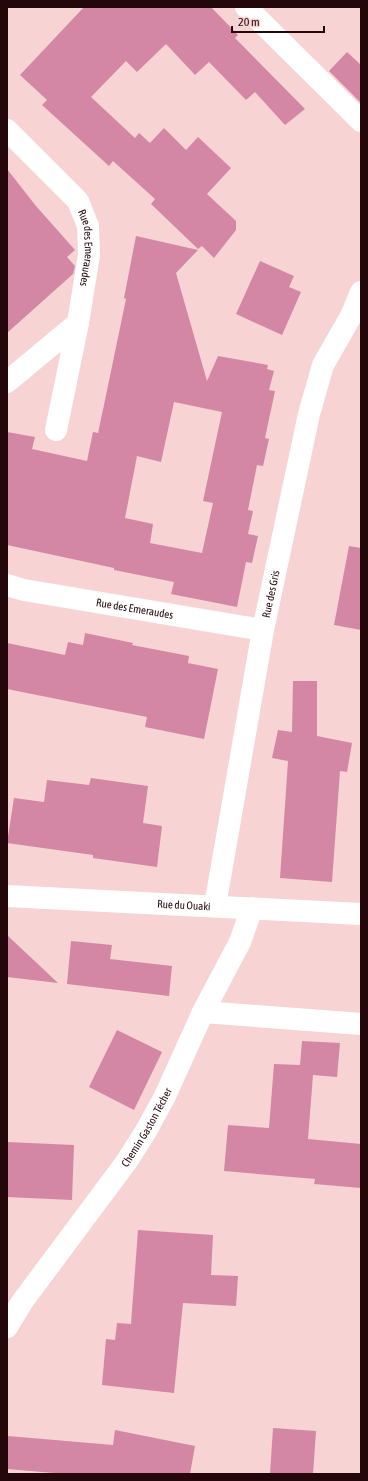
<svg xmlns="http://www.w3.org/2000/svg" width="368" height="1481" font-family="'Asap Condensed',sans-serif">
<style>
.building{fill:#d487a4;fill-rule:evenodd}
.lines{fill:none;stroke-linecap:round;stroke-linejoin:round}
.minor{stroke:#fff;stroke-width:22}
.labels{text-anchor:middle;stroke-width:3;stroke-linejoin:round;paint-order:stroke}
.street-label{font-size:11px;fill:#24070b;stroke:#f7d3d4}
</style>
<rect width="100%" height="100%" fill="#f7d3d4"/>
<g class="building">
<polygon points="84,7 211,7 238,35 235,38 305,109 285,125 255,92 246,100 209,62 195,75 166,44 137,72 126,61 91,97 135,138 139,133 150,143 164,128 186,150 198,137 231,168 207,194 236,221 236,230 214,258 202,246 198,249 151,204 155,199 113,161 109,166 42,105 47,100 20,75"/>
<polygon points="347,52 361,65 361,103 329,71"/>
<polygon points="7,169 36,206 75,250 67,257 75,266 73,274 7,333"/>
<path d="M136,236L198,250L176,273L207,381L218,356L268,365L267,369L274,371L269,390L275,391L265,438L269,439L263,466L257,465L248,510L253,511L248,534L258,536L252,563L246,562L237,607L171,594L174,582L114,570V568L7,545V432L35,437L32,449L87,461L93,432L98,433L105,400L126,299L124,298ZM174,402L222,412L203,501L213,503L202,553L150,543L153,524L125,518L137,456L161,462Z"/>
<polygon points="260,261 294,276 289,287 301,292 282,335 236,314"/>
<polygon points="349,546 361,548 361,630 334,625"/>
<polygon points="85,633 133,643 132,645 189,656 188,663 218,669 204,739 145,727 147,717 7,689 7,643 65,655 68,642 83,645"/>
<polygon points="293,681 317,681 317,736 352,743 347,772 340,771 332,882 280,878 288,761 272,758 278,730 292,732"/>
<polygon points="91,778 148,786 143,823 162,826 157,867 93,858 93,855 7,843 14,798 44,802 47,780 89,785"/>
<polygon points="7,935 58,983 7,977"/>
<polygon points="71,941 112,945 110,959 172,966 169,996 67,984"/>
<polygon points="117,1030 162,1052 134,1110 89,1087"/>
<polygon points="302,1041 340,1043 337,1077 313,1075 308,1139 361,1144 361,1188 314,1184 315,1179 224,1171 228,1125 269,1128 274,1064 300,1065"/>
<polygon points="7,1142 74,1145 72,1200 7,1197"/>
<polygon points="138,1230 213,1235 211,1275 238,1276 236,1306 183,1303 174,1393 102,1385 106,1339 115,1340 117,1323 131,1324"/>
<polygon points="273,1428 316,1431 313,1474 270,1474"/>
<polygon points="115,1430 195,1446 190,1474 66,1474 7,1469 8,1436 113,1445"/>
</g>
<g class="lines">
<g class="minor">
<polyline points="246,7 361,121"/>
<path id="s1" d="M7,130L78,201L88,226L89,255L78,323L56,430"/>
<polyline points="7,382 78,323"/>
<path id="s2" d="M7,585L24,590L263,630"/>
<path id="s3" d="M7,896L361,914"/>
<path id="s4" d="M215,906L263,630L309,414L323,365L351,316L361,292"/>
<polyline points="203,1012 361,1024"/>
<path id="s5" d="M7,1327L22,1302L127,1161L146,1131L165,1096L203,1012L240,942L252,908"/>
</g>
</g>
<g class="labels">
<g class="street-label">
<text dy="4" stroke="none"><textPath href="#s1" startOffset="149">Rue des Emeraudes</textPath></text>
<text dy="4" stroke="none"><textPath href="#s4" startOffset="317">Rue des Gris</textPath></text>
<text dy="4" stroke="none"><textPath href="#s2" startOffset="130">Rue des Emeraudes</textPath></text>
<text dy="4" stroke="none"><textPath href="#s3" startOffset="177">Rue du Ouaki</textPath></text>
<text dy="4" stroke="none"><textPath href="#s5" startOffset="244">Chemin Gaston Técher</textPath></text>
</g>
</g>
<rect width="368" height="1481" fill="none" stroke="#24070b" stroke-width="16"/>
<path d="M232 26v6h92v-6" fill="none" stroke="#24070b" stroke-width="2"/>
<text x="238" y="26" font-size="12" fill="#24070b" stroke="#f7d3d4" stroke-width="3" paint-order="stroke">20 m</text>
</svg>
